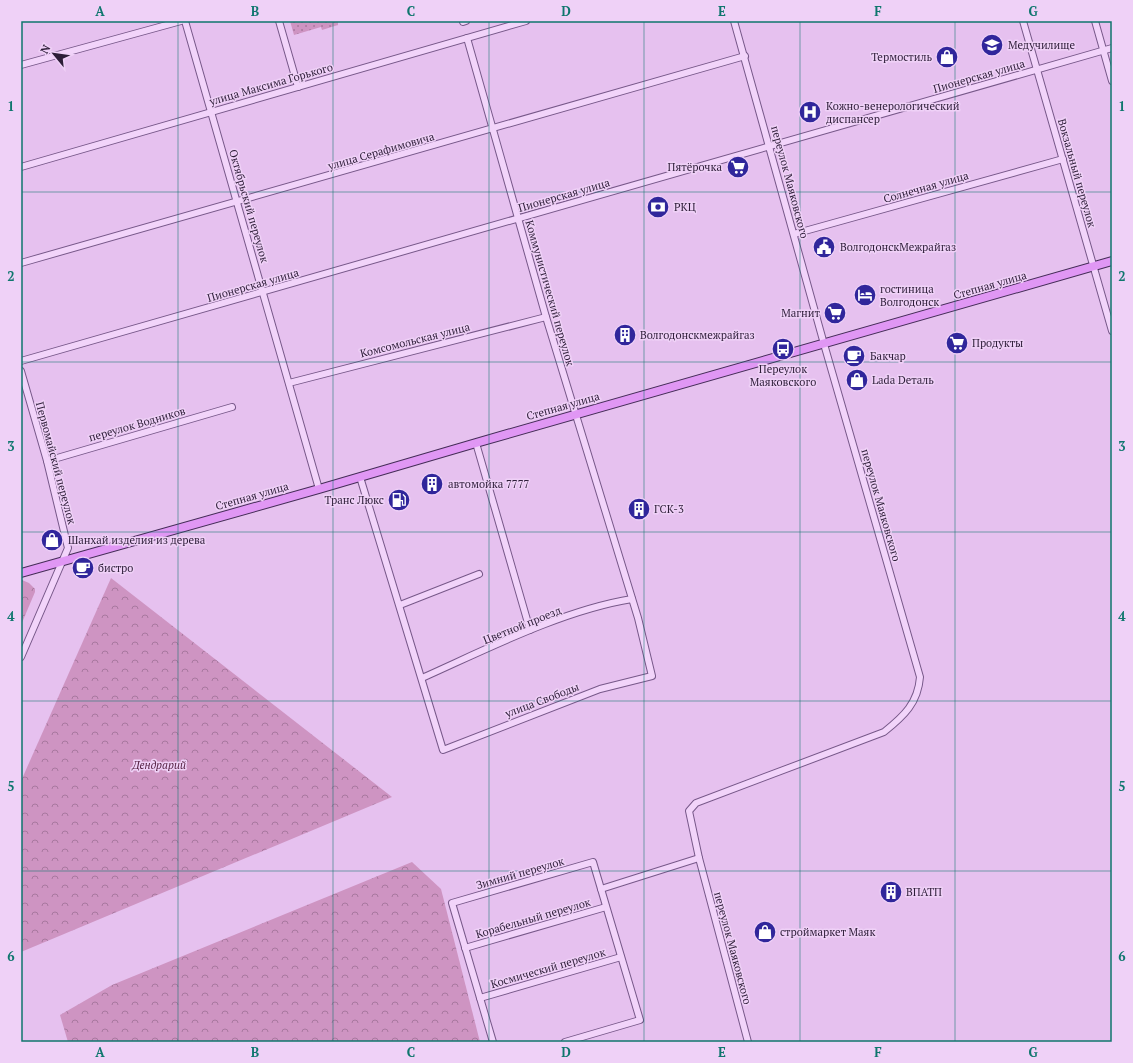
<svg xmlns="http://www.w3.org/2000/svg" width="1133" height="1063" font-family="'PT Serif',serif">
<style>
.forest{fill:url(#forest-crowns)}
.park{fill:url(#park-dots)}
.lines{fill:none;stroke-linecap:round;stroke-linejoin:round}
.minor-casing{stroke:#775889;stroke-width:8}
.major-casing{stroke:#442c57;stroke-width:10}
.minor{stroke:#f2d4fa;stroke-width:6}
.major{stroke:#e097f4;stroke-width:8}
.grid{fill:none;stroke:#0f766e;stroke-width:1;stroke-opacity:0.55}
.labels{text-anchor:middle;stroke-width:3;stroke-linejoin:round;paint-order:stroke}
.poi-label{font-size:11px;fill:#2d1d38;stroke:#efd1f7;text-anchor:start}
.street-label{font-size:11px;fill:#2d1d38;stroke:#efd1f7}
.park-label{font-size:11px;font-style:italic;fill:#562244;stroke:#efd1f7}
.neatline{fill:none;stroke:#0f766e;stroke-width:1.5}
.grid-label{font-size:13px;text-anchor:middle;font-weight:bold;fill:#0f766e}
</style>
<defs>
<pattern id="forest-crowns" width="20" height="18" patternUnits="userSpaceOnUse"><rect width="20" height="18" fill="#ce94c2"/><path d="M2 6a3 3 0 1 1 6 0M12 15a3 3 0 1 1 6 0" fill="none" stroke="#a8789f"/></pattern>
<pattern id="park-dots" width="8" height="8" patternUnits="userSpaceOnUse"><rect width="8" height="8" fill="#ce94c2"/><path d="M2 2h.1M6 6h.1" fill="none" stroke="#a8789f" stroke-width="1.8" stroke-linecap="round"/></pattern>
</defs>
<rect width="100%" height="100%" fill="#e6c1ef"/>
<g class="forest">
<polygon points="111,578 392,797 21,952 21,781"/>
<polygon points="22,580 29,583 35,589 35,592 21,625"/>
<polygon points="412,862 441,889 480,1042 68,1042 60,1015 112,985"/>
</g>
<polygon class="park" points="290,21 342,21 338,22 338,25 322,30 321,27 294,35"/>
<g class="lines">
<g class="minor-casing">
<g id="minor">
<polyline points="185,21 319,489"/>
<polyline points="279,21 298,87"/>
<path d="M734,21L824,344L920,677C918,703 904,716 884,732L696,803L689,811L699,858L748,1042"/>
<polyline points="1023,21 1112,331"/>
<polyline points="1095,21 1112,81"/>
<polyline points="463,22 466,21"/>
<polyline points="21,65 181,21"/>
<polyline points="21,167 526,21"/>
<polyline points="794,234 1063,159"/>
<polyline points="21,263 745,56"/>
<polyline points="21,361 1112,48"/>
<polyline points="21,371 47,461 68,548 21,657"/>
<polyline points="289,383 546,317"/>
<polyline points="476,443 530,630"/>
<polyline points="47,461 232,407"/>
<polyline points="360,477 443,750 600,689 652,676 638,618 546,317 467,38"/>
<polyline points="400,605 479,574"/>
<path d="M422,678C487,649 563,610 632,599"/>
<polyline points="601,889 699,858"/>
<polyline points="465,948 606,907"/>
<polyline points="480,998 621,957"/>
<polyline points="493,1042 452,903 593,862 640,1020 565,1042"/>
</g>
</g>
<g class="major-casing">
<polyline id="major" points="21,573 319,489 476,443 1112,261"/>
</g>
<use href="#minor" class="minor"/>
<use href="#major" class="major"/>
</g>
<path class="grid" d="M178,21V1042M333,21V1042M489,21V1042M644,21V1042M800,21V1042M955,21V1042M21,192H1112M21,362H1112M21,532H1112M21,701H1112M21,871H1112"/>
<defs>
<g id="university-disc" transform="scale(1.15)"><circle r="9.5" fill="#30269b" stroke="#efd1f7"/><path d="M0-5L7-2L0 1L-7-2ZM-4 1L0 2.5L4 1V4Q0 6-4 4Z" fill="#fff"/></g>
<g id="shop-disc" transform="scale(1.15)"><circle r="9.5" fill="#30269b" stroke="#efd1f7"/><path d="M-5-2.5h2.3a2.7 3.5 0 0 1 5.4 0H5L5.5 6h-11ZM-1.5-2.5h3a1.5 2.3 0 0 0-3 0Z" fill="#fff"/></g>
<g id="hospital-disc" transform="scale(1.15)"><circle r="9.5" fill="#30269b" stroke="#efd1f7"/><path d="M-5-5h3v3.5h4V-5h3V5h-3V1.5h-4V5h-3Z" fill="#fff"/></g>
<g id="supermarket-disc" transform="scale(1.15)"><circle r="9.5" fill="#30269b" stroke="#efd1f7"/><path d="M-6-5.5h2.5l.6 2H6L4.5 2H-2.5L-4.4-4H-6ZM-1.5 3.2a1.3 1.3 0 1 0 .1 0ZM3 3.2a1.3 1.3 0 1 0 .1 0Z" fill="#fff"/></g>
<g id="bank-disc" transform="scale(1.15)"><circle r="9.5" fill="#30269b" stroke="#efd1f7"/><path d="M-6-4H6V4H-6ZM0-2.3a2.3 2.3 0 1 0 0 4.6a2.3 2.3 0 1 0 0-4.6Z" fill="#fff"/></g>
<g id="civic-disc" transform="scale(1.15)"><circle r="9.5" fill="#30269b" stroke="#efd1f7"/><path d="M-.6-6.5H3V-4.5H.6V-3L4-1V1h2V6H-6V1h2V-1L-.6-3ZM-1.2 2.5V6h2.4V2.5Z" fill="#fff"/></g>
<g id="hotel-disc" transform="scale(1.15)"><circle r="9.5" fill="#30269b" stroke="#efd1f7"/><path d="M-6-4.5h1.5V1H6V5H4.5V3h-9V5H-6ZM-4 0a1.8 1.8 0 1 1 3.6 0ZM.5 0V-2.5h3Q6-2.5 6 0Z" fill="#fff"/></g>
<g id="building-disc" transform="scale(1.15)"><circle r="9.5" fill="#30269b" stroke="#efd1f7"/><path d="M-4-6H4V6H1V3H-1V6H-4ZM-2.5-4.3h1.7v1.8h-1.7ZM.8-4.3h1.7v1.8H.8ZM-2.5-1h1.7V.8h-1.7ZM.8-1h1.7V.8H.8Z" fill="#fff"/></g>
<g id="bus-disc" transform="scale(1.15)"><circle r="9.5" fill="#30269b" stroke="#efd1f7"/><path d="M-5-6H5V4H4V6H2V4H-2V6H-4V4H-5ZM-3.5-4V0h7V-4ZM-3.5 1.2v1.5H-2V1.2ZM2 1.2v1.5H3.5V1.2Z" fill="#fff"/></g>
<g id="cafe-disc" transform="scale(1.15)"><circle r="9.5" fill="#30269b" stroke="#efd1f7"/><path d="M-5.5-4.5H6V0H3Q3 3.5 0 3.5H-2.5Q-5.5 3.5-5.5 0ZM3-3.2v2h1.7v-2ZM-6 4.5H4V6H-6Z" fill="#fff"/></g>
<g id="fuel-disc" transform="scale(1.15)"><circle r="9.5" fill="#30269b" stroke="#efd1f7"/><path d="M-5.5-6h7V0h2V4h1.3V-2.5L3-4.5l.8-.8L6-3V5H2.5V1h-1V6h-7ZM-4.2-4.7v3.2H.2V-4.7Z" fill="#fff"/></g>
</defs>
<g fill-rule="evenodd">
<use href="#university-disc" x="992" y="45"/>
<use href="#shop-disc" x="947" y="57"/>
<use href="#hospital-disc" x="810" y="112"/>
<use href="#supermarket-disc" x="738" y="167"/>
<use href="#bank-disc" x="658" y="207"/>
<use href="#civic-disc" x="824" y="247"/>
<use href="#hotel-disc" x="865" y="295"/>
<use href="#supermarket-disc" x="835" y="313"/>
<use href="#building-disc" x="625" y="335"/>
<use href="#supermarket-disc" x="957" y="343"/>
<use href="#bus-disc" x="783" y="349"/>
<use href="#cafe-disc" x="854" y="356"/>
<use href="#shop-disc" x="857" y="380"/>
<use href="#building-disc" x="432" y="484"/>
<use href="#fuel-disc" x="399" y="500"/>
<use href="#building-disc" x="639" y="509"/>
<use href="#shop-disc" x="52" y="540"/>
<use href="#cafe-disc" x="83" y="568"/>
<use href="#building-disc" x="891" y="892"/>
<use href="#shop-disc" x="765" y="932"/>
</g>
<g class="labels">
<g class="poi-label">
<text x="1008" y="49">Медучилище</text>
<text x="932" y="61" text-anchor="end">Термостиль</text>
<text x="826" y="110">Кожно-венерологический<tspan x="826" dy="13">диспансер</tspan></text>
<text x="722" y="171" text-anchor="end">Пятёрочка</text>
<text x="674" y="211">РКЦ</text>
<text x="840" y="251">ВолгодонскМежрайгаз</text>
<text x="880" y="293">гостиница<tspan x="880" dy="13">Волгодонск</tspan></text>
<text x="820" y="317" text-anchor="end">Магнит</text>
<text x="640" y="339">Волгодонскмежрайгаз</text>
<text x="972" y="347">Продукты</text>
<text x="870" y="360">Бакчар</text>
<text x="783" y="373" text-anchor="middle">Переулок<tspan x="783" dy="13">Маяковского</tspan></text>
<text x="872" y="384">Lada Dеталь</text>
<text x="448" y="488">автомойка 7777</text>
<text x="384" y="504" text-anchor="end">Транс Люкс</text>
<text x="654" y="513">ГСК-3</text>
<text x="68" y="544">Шанхай изделия из дерева</text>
<text x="98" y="572">бистро</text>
<text x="906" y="896">ВПАТП</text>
<text x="780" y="936">строймаркет Маяк</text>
</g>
<g class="street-label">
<text transform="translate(979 76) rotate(-16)" y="4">Пионерская улица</text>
<text transform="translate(271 84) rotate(-16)" y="4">улица Максима Горького</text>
<text transform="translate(381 151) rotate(-16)" y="4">улица Серафимовича</text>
<text transform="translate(1077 173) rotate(74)" y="4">Вокзальный переулок</text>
<text transform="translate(790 182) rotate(75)" y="4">переулок Маяковского</text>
<text transform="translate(926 187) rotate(-16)" y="4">Солнечная улица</text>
<text transform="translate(564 195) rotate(-16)" y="4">Пионерская улица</text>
<text transform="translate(249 206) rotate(74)" y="4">Октябрьский переулок</text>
<text transform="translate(253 285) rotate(-16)" y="4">Пионерская улица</text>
<text transform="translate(990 285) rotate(-16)" y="4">Степная улица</text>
<text transform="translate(550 293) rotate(74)" y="4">Коммунистический переулок</text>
<text transform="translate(415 340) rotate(-14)" y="4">Комсомольская улица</text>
<text transform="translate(563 406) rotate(-16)" y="4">Степная улица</text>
<text transform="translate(137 424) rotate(-16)" y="4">переулок Водников</text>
<text transform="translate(56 463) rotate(75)" y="4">Первомайский переулок</text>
<text transform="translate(252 496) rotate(-16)" y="4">Степная улица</text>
<text transform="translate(881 505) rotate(74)" y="4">переулок Маяковского</text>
<text transform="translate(522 625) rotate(-22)" y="4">Цветной проезд</text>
<text transform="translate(542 700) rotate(-21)" y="4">улица Свободы</text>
<text transform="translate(520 873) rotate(-16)" y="4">Зимний переулок</text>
<text transform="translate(533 918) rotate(-16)" y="4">Корабельный переулок</text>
<text transform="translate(733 948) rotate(75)" y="4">переулок Маяковского</text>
<text transform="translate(548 968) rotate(-16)" y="4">Космический переулок</text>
</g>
<g class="park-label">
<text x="159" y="769">Дендрарий</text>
</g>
</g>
<rect width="1133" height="1063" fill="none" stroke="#efd1f7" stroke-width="44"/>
<g transform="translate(54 54) rotate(299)" stroke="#efd1f7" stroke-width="3" paint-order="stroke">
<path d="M0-3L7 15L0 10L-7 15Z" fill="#2d1d38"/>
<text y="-6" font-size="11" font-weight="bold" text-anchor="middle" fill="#2d1d38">N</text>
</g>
<rect x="22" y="22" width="1089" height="1019" class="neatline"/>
<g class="grid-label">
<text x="100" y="16">A</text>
<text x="255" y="16">B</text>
<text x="411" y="16">C</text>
<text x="566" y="16">D</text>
<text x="722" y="16">E</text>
<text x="878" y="16">F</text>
<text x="1033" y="16">G</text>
<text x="11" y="111">1</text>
<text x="1122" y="111">1</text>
<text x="11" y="281">2</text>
<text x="1122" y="281">2</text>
<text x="11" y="451">3</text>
<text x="1122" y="451">3</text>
<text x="11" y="621">4</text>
<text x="1122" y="621">4</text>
<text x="11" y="791">5</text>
<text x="1122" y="791">5</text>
<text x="11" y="961">6</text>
<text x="1122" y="961">6</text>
<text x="100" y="1057">A</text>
<text x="255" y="1057">B</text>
<text x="411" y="1057">C</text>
<text x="566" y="1057">D</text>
<text x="722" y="1057">E</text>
<text x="878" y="1057">F</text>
<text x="1033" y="1057">G</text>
</g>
</svg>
